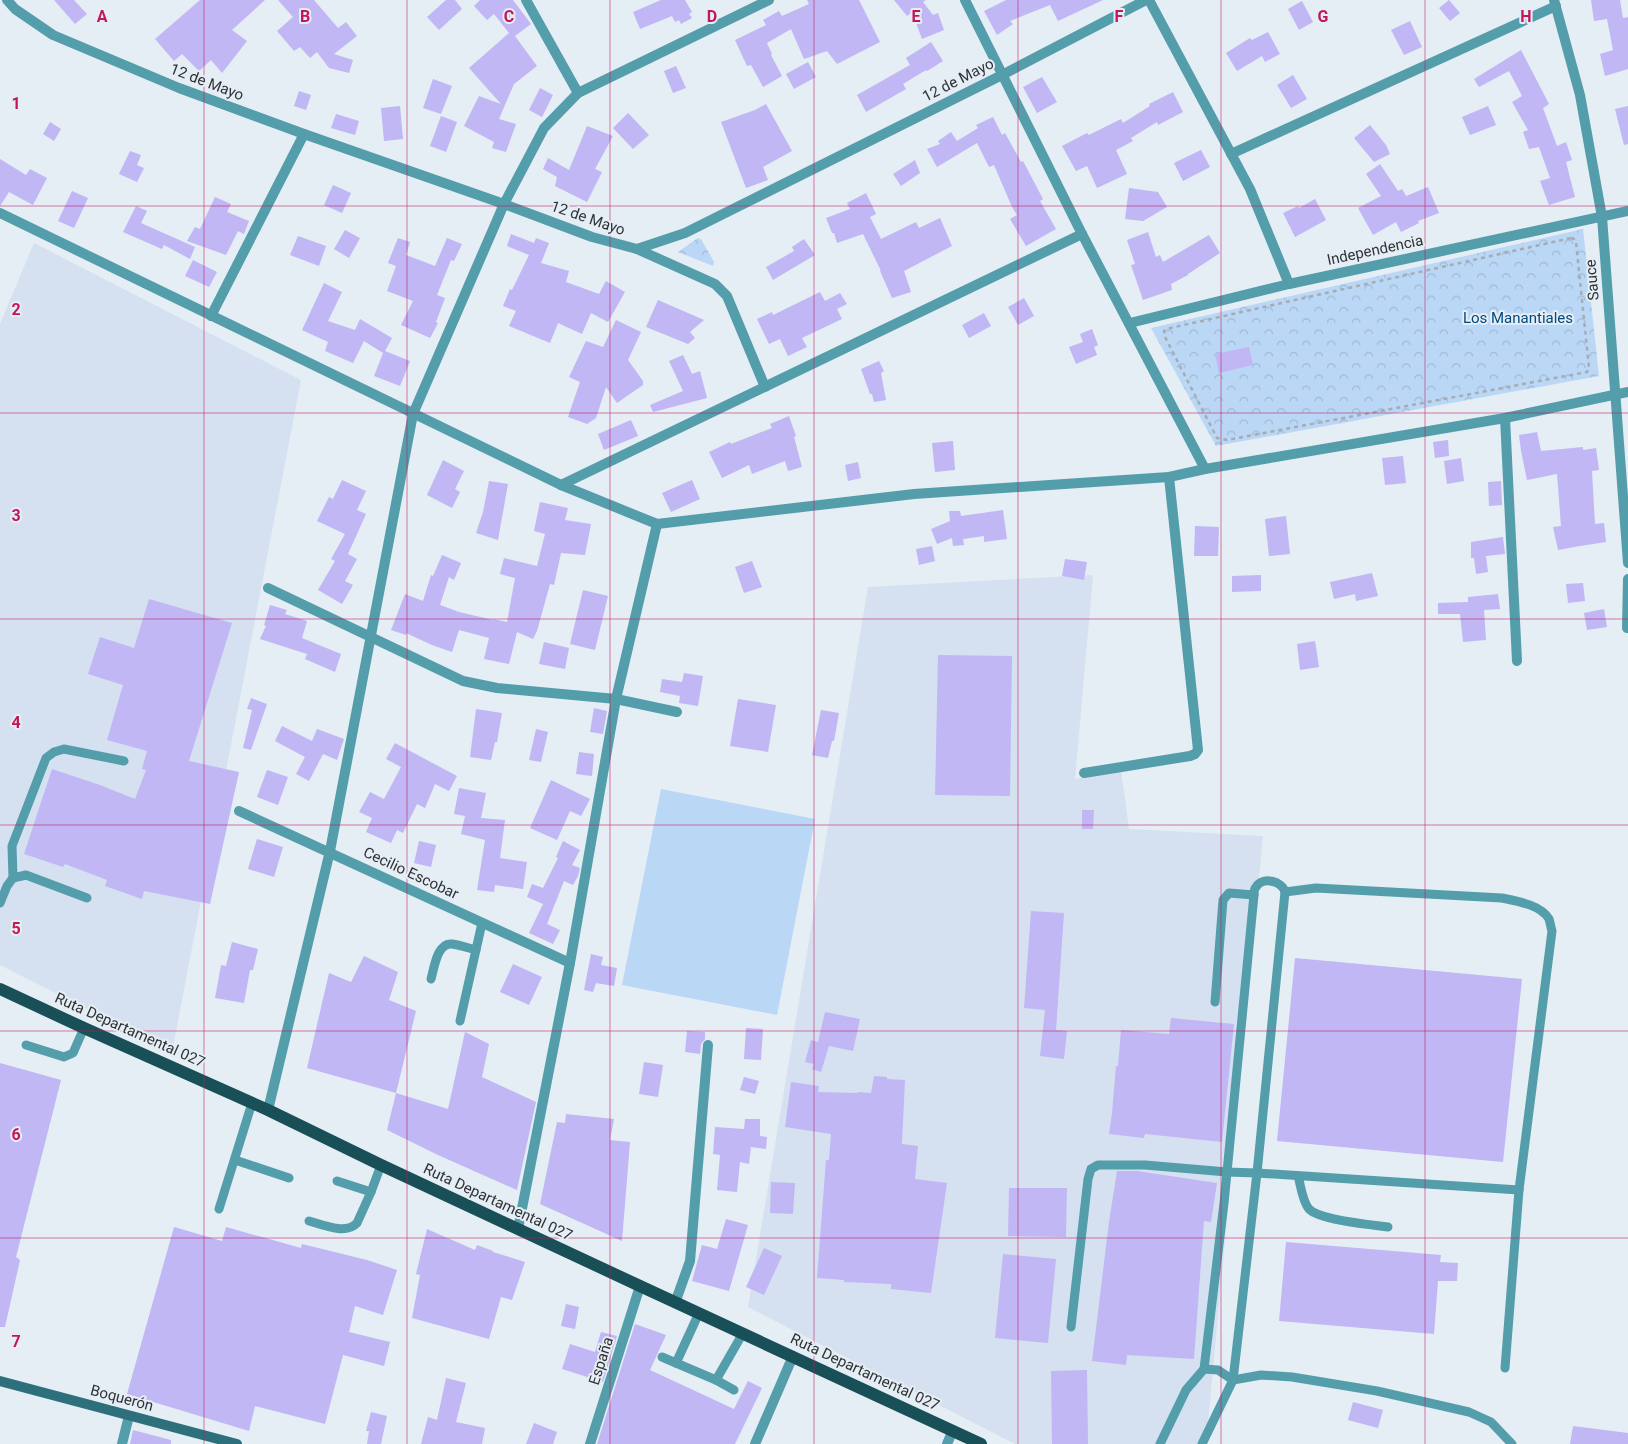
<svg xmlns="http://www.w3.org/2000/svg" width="1628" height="1444" font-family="Roboto,sans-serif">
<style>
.built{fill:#d5e1f0}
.grass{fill:#bad7f6}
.park{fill:url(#park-crowns)}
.building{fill:#c0b7f4}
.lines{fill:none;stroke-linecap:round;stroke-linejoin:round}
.path{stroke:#a5acb2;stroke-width:2.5;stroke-dasharray:4 4;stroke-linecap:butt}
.lane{stroke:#549daa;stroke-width:9}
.street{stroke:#549daa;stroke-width:10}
.secondary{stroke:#2d6f7a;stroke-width:10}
.primary{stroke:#194f57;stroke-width:12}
.grid{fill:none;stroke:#c2185b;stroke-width:1;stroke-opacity:0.55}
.labels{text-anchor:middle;stroke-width:4;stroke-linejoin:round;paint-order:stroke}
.street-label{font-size:15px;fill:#2f3235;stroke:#e5edf5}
.park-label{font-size:15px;fill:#02497f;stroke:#e5edf5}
.grid-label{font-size:16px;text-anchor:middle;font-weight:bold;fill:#c2185b;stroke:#e5edf5;stroke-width:4;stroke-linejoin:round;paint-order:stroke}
</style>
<defs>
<pattern id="park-crowns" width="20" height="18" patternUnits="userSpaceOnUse" patternTransform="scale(1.25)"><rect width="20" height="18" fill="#bad7f6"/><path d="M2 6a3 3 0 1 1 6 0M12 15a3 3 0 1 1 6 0" fill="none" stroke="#a0b9d4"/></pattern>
</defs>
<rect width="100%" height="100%" fill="#e5edf5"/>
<g class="built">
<polygon points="34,243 301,380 172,1052 0,965 0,324"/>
<polygon points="1093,575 1075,779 1121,770 1129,829 1263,836 1206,1444 1015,1444 748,1307 868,587"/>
</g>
<polygon class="grass" points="661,789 815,819 777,1015 622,985"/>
<g class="park">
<polygon points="1583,229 1599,376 1216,446 1151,328"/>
<polygon points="698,238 701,239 714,262 713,266 678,252"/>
</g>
<g class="building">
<polygon points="54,0 74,0 87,14 75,24"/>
<polygon points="200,0 265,0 232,30 247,41 222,73 211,60 199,71 182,54 174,61 155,39"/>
<polygon points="278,0 314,0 338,28 346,22 357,36 334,54 353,60 349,73 329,68 317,52 310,58 300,47 294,51 277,31 293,17"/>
<polygon points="446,0 455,0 462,9 439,30 427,17"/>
<polygon points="480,0 513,0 531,24 515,36 537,66 514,84 499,119 516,124 506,152 492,148 494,142 464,126 479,96 501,104 469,68 509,33 494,14 487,20 474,6"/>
<polygon points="661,0 685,0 692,12 689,14 692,18 681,24 679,20 675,22 672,16 640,29 633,12"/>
<polygon points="807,0 859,0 880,42 837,64 827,51 804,59 791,29 767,43 772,54 771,55 782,76 763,87 751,65 747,66 735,40 766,25 763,20 779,11 782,16 809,4"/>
<polygon points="894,0 926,0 923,2 933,15 938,13 944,30 922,39 912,12 907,16"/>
<polygon points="1006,0 1103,0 1058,21 1050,5 1010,21 1013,24 997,35 984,11"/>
<polygon points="1449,0 1460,13 1450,21 1439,8"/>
<polygon points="1591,0 1620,0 1623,18 1628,17 1628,69 1605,76 1600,54 1613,50 1607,19 1594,21"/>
<polygon points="1302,1 1313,22 1299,30 1288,9"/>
<polygon points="1410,21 1422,47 1404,55 1391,30"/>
<polygon points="1268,32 1280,54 1265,62 1262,56 1237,71 1226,53 1250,38 1252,40"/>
<polygon points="931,42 943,61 927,71 926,70 903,84 906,89 866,112 857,95 910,65 906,58"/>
<polygon points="1521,50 1549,104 1543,108 1557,146 1566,142 1572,160 1566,162 1575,197 1549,205 1540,181 1550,178 1539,147 1529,149 1523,132 1528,130 1512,102 1522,96 1509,71 1479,87 1474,79"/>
<polygon points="808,62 816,77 794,89 786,74"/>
<polygon points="676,66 686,88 673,93 664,71"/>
<polygon points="1293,75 1307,99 1291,108 1277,85"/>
<polygon points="1042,77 1057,102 1037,113 1023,87"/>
<polygon points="433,79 452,86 441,114 423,108"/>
<polygon points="540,88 553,95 542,117 529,110"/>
<polygon points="299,91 311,95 306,110 294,106"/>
<polygon points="1173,92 1183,112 1158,125 1157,122 1131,138 1133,141 1116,150 1127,174 1097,188 1087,166 1076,171 1062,146 1087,133 1089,135 1121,119 1123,123 1150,106 1149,104"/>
<polygon points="766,104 792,151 763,167 768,180 746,188 721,122 755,110"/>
<polygon points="400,106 403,139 384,141 381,108"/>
<polygon points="1488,106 1496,125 1470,135 1462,117"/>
<polygon points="1628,106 1628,144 1624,145 1615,109"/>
<polygon points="628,113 649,135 633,149 613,128"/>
<polygon points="336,114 359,121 355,135 331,128"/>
<polygon points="441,116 457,122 446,152 430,146"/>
<polygon points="993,117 1002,135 1005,133 1021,162 1023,161 1043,199 1040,201 1056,229 1026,246 1010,219 1017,215 1012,207 994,165 989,167 977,143 937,167 927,149 940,144 938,141 951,132 957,141 978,128 976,125"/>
<polygon points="50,122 61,129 54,141 43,134"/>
<polygon points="1370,125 1386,145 1390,154 1374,162 1354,138"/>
<polygon points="587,126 613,136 595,169 602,172 587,202 555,186 557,177 543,169 548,158 569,170"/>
<polygon points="1201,150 1210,167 1183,181 1174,163"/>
<polygon points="130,151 141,155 137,165 144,168 137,182 119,174"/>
<polygon points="0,159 26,175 30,169 47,178 33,205 9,192 0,206"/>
<polygon points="915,160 920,173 901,186 893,174"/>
<polygon points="1380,164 1398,191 1402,189 1406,196 1428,187 1439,213 1418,221 1419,223 1401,232 1396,222 1373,235 1358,208 1381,196 1366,174"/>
<polygon points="333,185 351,193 342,213 324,205"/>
<polygon points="1129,188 1158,192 1167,207 1143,221 1125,219"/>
<polygon points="72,191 88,198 74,228 58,221"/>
<polygon points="866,193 876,214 870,217 881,239 916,222 919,228 940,218 952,246 904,271 911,292 892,298 880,271 881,271 863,234 837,243 834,233 832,233 826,218 850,209 847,203"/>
<polygon points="215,197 231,204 227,212 249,221 244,234 238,231 226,255 187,241 195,227 200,229"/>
<polygon points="1315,199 1326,220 1295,237 1283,213 1298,206 1299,208"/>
<polygon points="136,206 147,211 141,223 195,247 190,259 164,245 162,249 123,232"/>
<polygon points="345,230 360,238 349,258 334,249"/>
<polygon points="1148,232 1156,257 1160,255 1163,262 1209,235 1220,253 1188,274 1188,275 1171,284 1172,290 1143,300 1131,265 1135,264 1127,240"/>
<polygon points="511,234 534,243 536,238 549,243 541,263 569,271 566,282 599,294 606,281 625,292 608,322 591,313 582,334 558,323 550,343 509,326 516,311 503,306 510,289 512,290 529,255 507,246"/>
<polygon points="298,236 326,246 319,266 290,255"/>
<polygon points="398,238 410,242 406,255 435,266 447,238 462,244 454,261 451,260 437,295 445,298 436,322 438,323 430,338 401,325 413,301 387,291 396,266 388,263"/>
<polygon points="804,239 815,255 773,280 766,267 794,251 792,247"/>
<polygon points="193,260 217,272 209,287 185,276"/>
<polygon points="324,283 342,292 328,321 355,330 360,319 392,338 385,351 410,361 400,386 374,376 383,353 364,341 353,363 325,351 328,342 302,330"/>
<polygon points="820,292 825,301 840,293 847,304 837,309 842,319 802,338 807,347 788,356 780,339 769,344 757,319 772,312 773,315"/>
<polygon points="1024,298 1034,316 1018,325 1008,307"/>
<polygon points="658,300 704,320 690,332 695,338 688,344 646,327"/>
<polygon points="984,313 991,326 969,338 962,325"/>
<polygon points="616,320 641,332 628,360 643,381 643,385 617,403 606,387 596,418 587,424 568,417 580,382 569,377 586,341 603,347"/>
<polygon points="1092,329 1098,345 1094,347 1097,355 1076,364 1069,347 1083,342 1080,334"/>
<polygon points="1249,347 1253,365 1219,373 1215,354"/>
<polygon points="683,355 692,374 700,371 707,398 653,412 650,405 683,391 669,361"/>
<polygon points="879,361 884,371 881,373 886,400 874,402 872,394 870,394 861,369"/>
<polygon points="789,416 796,436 794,437 802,467 788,471 785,461 752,474 749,465 722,478 709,452 730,442 731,444 772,428 770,424"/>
<polygon points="631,420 638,436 604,450 598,434"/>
<polygon points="1537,432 1541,451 1583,447 1583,450 1596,448 1599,470 1592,471 1595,524 1604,523 1606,542 1580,546 1558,550 1553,527 1561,526 1557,474 1527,480 1521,451 1519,435"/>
<polygon points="1448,440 1449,456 1435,458 1433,442"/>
<polygon points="953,441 955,470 935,472 932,443"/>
<polygon points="1403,456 1406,483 1385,485 1382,458"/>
<polygon points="1461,458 1464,481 1447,484 1444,461"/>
<polygon points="443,460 464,471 455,489 460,492 452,508 427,495"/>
<polygon points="858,462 861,478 848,481 845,465"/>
<polygon points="342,480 366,491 357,510 366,514 348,554 357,559 345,581 353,585 342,604 318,590 335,561 331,559 345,534 317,521 329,497 333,499"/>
<polygon points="692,480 700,499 671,512 662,493"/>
<polygon points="489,481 508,484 498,540 476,533 483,512"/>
<polygon points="1501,481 1502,505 1489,506 1488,482"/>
<polygon points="540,502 568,508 565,520 591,524 585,555 561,553 554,585 550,584 537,631 533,639 517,632 509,664 484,659 489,638 459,630 452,652 432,645 406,633 406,635 391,630 405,594 423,601 431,575 433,576 442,555 461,563 454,580 449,577 440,605 459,612 493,620 493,619 507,622 515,578 500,574 504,558 537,566 545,534 534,531"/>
<polygon points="1003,510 1007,539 984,542 984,536 963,539 964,545 953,546 952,538 937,544 931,529 950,521 949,511 960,511 961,516"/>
<polygon points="1286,516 1290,554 1269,556 1265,519"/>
<polygon points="1195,526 1219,527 1218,556 1194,556"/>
<polygon points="1503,537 1505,554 1486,556 1488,572 1476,574 1474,558 1471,558 1471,542"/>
<polygon points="932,546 935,561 919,565 916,549"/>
<polygon points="1065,559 1087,562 1084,580 1062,576"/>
<polygon points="752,561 762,587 744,593 735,567"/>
<polygon points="1372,573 1378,596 1356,601 1355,594 1334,599 1330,582"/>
<polygon points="1261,575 1261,591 1232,592 1232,576"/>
<polygon points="1583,583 1585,601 1568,603 1566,584"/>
<polygon points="583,590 608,596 595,650 570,644"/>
<polygon points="1498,594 1500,609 1484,610 1486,640 1463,642 1460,614 1438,614 1438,603 1468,602 1468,597"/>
<polygon points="149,599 232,623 189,761 239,772 210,904 144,891 142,899 105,886 107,880 65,864 63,867 24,854 52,769 100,785 135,799 146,770 142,769 147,751 107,740 123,685 88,674 100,637 134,648"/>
<polygon points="270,605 287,610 285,614 307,621 302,638 341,654 335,672 305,659 307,654 260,639 266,626 264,625"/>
<polygon points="1604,609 1607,627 1587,630 1584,613"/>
<polygon points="1315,641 1319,667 1300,670 1297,644"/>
<polygon points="544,642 569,648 565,669 539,664"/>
<polygon points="938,655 1012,656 1010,796 935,795"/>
<polygon points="684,673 703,676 698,706 679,703 680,696 660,692 662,679 682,682"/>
<polygon points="251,698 267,704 251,750 243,748 252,710 247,709"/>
<polygon points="738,699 776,705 768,752 730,746"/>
<polygon points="594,708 607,711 603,734 590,732"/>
<polygon points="476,709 502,713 497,742 495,742 491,760 470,757"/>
<polygon points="821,710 839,713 834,741 832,741 828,758 812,755"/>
<polygon points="282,726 312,741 317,729 344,739 337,760 323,754 309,781 296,774 305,757 275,741"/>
<polygon points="536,729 548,732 541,762 529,760"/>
<polygon points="395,743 457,776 449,791 435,784 425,808 417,804 403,833 397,830 391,843 366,832 372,818 359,812 370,792 384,799 401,767 386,759"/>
<polygon points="579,752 594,754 592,776 576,774"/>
<polygon points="267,770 288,777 278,805 257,797"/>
<polygon points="551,780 590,799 581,816 570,811 557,840 530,828"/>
<polygon points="459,788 486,793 481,818 505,820 500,858 527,862 523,889 495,885 494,892 477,890 485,840 461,834 465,816 454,814"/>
<polygon points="1082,810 1094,810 1093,829 1082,829"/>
<polygon points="257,839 283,847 274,877 248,869"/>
<polygon points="419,841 436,845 431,867 414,863"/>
<polygon points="563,841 580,850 572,865 580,868 578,876 573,885 564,881 547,924 560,930 553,944 529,933 543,904 527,897 532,884 543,888 558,858 556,857"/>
<polygon points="1031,911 1064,913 1056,1030 1067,1031 1064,1059 1040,1056 1045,1010 1024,1008"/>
<polygon points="232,942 258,949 253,970 250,970 244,1003 215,998 221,965 226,966"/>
<polygon points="591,954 603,957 601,965 617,968 614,986 596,983 593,992 584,990"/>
<polygon points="364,956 398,972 389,1000 416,1011 396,1093 307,1068 329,973 351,982"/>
<polygon points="1295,958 1522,979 1503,1162 1277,1141"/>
<polygon points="513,964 542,977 529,1005 500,992"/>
<polygon points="825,1012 860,1019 853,1051 829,1046 821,1072 812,1069 814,1064 805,1062 811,1040 818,1042"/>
<polygon points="1171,1018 1234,1024 1222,1142 1145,1134 1144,1138 1109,1134 1112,1113 1116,1066 1118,1066 1121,1030 1169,1034"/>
<polygon points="746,1028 763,1029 761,1060 744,1059"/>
<polygon points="687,1031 705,1032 705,1039 701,1044 700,1054 685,1052"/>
<polygon points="465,1032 489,1044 482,1077 536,1102 517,1190 438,1155 387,1130 396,1093 448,1109"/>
<polygon points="644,1062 663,1065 658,1097 639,1094"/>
<polygon points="0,1063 61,1080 16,1257 20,1260 5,1327 0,1327"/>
<polygon points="874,1076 887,1077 887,1079 905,1080 902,1144 918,1146 915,1179 947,1183 931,1293 891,1289 891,1284 844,1282 844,1280 817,1278 826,1160 829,1160 831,1134 785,1127 791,1082 819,1086 818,1092 858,1093 858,1092 871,1093"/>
<polygon points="744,1077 759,1081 755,1094 740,1090"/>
<polygon points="566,1114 614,1119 610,1140 630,1142 622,1241 540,1204 557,1122 565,1123"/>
<polygon points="745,1119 760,1119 760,1136 767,1137 766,1149 751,1147 749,1164 740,1162 737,1192 717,1190 720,1155 713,1154 715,1127 744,1129"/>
<polygon points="1117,1171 1137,1171 1217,1183 1211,1222 1204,1221 1194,1359 1127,1355 1126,1365 1092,1361 1109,1222"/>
<polygon points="771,1182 795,1183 793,1214 770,1213"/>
<polygon points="1009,1188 1067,1188 1066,1237 1008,1236"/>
<polygon points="726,1219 748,1225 729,1291 692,1281 702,1245 717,1249"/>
<polygon points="174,1227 222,1241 226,1227 301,1248 302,1244 367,1260 397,1270 383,1315 355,1306 349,1332 390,1342 384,1366 343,1355 325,1424 255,1406 249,1431 127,1394"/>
<polygon points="427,1229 475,1250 477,1245 493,1251 493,1252 525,1262 512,1300 501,1297 489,1339 412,1318 420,1275 416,1274"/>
<polygon points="1286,1242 1441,1255 1440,1262 1458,1263 1457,1281 1438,1281 1434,1334 1279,1321"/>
<polygon points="764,1248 782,1256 764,1295 746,1287"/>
<polygon points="1003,1254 1056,1259 1048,1343 995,1338"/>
<polygon points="566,1304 579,1307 575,1329 561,1326"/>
<polygon points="635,1324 666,1335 650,1370 734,1409 748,1381 762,1388 735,1444 597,1444"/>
<polygon points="601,1332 617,1336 603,1382 562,1369 570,1344 595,1352"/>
<polygon points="1087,1370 1088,1444 1052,1444 1051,1371"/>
<polygon points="446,1378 466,1383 456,1422 485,1428 482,1444 421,1444 428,1417 437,1420"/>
<polygon points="1353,1402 1383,1410 1378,1428 1348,1420"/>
<polygon points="371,1412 387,1416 381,1444 367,1444 369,1431 366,1431"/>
<polygon points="534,1423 557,1432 553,1444 526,1444"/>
<polygon points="1573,1426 1628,1433 1628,1444 1570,1444"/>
<polygon points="133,1430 171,1440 171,1444 130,1444"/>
</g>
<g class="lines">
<polygon class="path" points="1571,238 1574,239 1576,242 1589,368 1587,372 1227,440 1217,438 1164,335 1164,331 1166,329"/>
<g class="lane">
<polyline points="13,878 12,846 46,758 54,752 64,749 124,761"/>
<path d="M1285,892L1316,888L1502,898C1517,901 1541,905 1549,919C1550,922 1551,928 1552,931L1519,1190L1505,1368"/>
<polyline points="0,903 7,886 13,878 26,875 87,898"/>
<path d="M431,979C434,969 437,942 452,944C460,945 468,948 476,950"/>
<polyline points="1215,1002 1223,900 1229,893 1254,895"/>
<polyline points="460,1021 482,923"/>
<polyline points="26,1045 64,1057 73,1053 84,1028"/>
<polyline points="235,1160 289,1178"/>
<path d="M1298,1176C1301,1186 1302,1201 1309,1209C1319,1220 1372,1225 1388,1227"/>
<polyline points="337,1181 371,1192"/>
<polyline points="219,1209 252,1103"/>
<path d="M309,1221C323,1225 346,1235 357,1223L371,1192L381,1165"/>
<polyline points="1071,1327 1088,1179 1091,1169 1098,1165 1145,1165 1227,1172 1257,1173 1519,1190"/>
<polyline points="662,1357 676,1363 699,1313"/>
<polyline points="676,1363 716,1380"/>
<polyline points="1204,1369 1218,1370 1233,1380 1261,1375 1292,1377 1377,1391 1469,1412 1491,1422 1512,1444"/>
<polyline points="734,1390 716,1380 743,1333"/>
<path d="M1160,1444L1186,1390L1204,1369L1224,1203L1254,895C1254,892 1254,889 1256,887C1263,876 1282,881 1285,892L1257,1173L1233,1380L1202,1444"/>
</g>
<g class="street">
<polyline points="7,0 15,9 53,35 179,88 304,134 504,204 592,237 637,249 685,233 1002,75 1146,0"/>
<polyline points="526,0 578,93"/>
<polyline points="965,0 1082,234 1205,469"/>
<polyline points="1149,0 1250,189 1289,284"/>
<polyline points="1554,0 1580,95 1602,217 1628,563"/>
<polyline points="1231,154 1556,6"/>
<polyline points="0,213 561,485 657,524 914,494 1169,477 1205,469 1505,418 1628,392"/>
<polyline points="637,249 715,284 727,296 765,387"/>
<polyline points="211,316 304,134"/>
<polyline points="1130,323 1289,284 1628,211"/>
<polyline points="1505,418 1517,661"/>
<polyline points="561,485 1082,234"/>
<polyline points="268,588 463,681 497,688 616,699 677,712"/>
<polyline points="1627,628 1628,579"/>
<polyline points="1084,773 1190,756 1195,754 1198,750 1169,477"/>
<polyline points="239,811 570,963"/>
<polyline points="268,1110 330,851 413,414 504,204 544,128 578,93 769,0"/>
<polyline points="518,1229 570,963 616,699 657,524"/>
<polyline points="675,1303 690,1261 708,1045"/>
<polyline points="122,1444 129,1416"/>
<polyline points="590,1444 640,1286"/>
<polyline points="755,1444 793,1356"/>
<polyline points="947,1444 953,1430"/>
</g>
<polyline class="secondary" points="0,1381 237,1444"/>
<polyline class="primary" points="0,989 84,1028 268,1110 381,1165 640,1286 981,1444"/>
</g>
<path class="grid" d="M204,0V1444M407,0V1444M610,0V1444M814,0V1444M1018,0V1444M1221,0V1444M1425,0V1444M0,206H1628M0,413H1628M0,619H1628M0,825H1628M0,1031H1628M0,1238H1628"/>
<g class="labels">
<g class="street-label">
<text transform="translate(958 80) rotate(-27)" y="5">12 de Mayo</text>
<text transform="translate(207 82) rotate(21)" y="5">12 de Mayo</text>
<text transform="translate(588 218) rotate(19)" y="5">12 de Mayo</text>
<text transform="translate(1375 250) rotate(-12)" y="5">Independencia</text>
<text transform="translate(1592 280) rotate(-95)" y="5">Sauce</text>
<text transform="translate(411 873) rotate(25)" y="5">Cecilio Escobar</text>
<text transform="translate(130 1030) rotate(24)" y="5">Ruta Departamental 027</text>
<text transform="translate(498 1202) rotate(25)" y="5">Ruta Departamental 027</text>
<text transform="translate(601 1361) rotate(-72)" y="5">España</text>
<text transform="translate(865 1372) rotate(25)" y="5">Ruta Departamental 027</text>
<text transform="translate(122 1398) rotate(15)" y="5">Boquerón</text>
</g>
<g class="park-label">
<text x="1518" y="323">Los Manantiales</text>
</g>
</g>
<g class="grid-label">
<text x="102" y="22">A</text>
<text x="305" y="22">B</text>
<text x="509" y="22">C</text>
<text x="712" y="22">D</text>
<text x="916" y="22">E</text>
<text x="1119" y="22">F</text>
<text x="1323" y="22">G</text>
<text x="1526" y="22">H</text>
<text x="16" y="109">1</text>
<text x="16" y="315">2</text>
<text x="16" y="521">3</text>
<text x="16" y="728">4</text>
<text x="16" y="934">5</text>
<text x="16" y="1140">6</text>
<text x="16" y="1347">7</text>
</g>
</svg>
